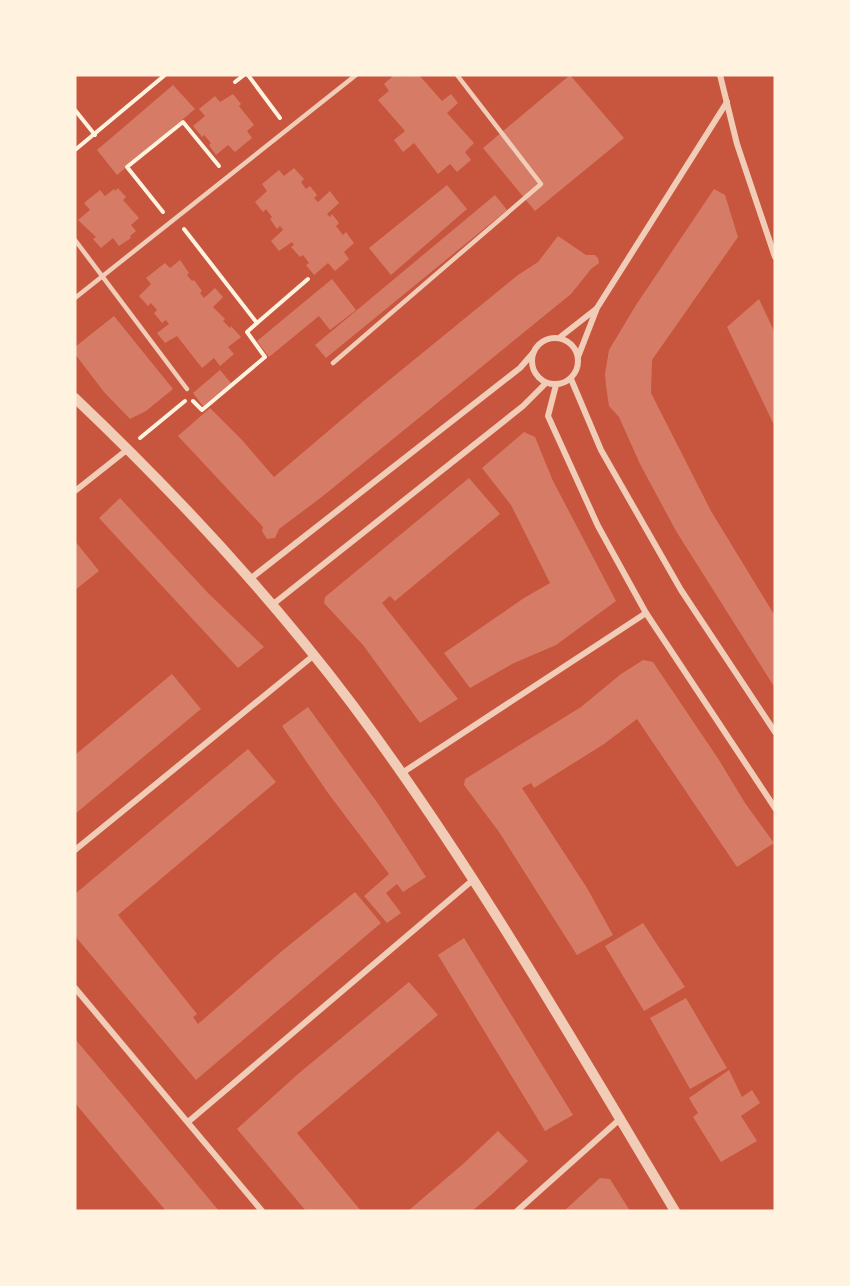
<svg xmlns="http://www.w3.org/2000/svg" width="850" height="1286" font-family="Rubik,sans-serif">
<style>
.building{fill:#d67c66}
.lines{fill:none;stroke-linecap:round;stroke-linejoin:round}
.path{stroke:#fff3e0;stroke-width:4}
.service{stroke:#f1ccb7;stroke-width:4.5}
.minor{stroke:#f1ccb7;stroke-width:6}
.tertiary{stroke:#f1ccb7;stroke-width:10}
</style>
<rect width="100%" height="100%" fill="#c8553d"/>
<g class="building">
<polygon points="394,75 404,75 406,77 408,75 419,75 442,101 451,94 458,103 447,113 474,143 465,152 471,160 457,172 450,164 438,174 414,143 403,152 394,140 405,131 378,100 389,91 384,84"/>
<polygon points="570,75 624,138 535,211 483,148"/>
<polygon points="173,85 195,109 117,175 97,150"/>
<polygon points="233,94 241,104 239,106 254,125 247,131 252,138 235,152 228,145 216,155 209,145 211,143 204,135 202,137 193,126 205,116 199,109 215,96 220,102"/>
<polygon points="294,168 304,179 301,182 306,189 310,186 317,195 314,198 318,202 330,191 339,203 327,214 330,217 332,214 339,223 336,226 343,235 346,232 354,243 344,252 349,259 335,271 328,263 314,275 306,265 309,263 303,255 300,257 291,247 294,245 292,242 279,251 271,241 283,230 280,226 277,229 270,219 272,217 266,209 263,212 255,202 267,191 262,184 279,170 284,176"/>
<polygon points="447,185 467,209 391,275 369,248"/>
<polygon points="118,188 126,197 123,200 139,218 131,225 136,231 130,236 131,238 119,246 113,238 101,248 93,239 96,237 78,220 90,210 84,203 100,190 105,196 114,189 115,191"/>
<polygon points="714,189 725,195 738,237 652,360 651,393 711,511 775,616 775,688 676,531 640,464 619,417 609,406 606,386 605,374 609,350 636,305"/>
<polygon points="495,195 507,210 326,358 315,345"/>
<polygon points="558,236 586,255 595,255 598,258 599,263 591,269 571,294 323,496 279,529 275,538 267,539 262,531 263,527 178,436 210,408 242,440 274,477 366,399 518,275 538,262"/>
<polygon points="180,260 189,273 187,275 192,281 194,280 202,291 200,293 204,298 215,288 223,297 213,307 225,319 223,321 230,328 231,326 241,337 228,347 234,354 220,366 214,358 202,368 177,336 165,343 157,333 169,324 166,320 162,323 154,313 157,310 151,303 148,306 139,296 151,284 146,278 165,263 170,268"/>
<polygon points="332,279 356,310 330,330 319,316 269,357 257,341"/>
<polygon points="759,299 775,333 775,427 727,327"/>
<polygon points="114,316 173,389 146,411 130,419 104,392 75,354 75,347"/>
<polygon points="220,370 231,383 203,406 193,393"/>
<polygon points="524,432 535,437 553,481 616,601 556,645 512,664 470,688 444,653 524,598 550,583 511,505 482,468"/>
<polygon points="469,478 500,514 395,601 390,596 382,603 458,699 420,723 363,645 324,603 325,597"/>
<polygon points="120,498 208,593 264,647 238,668 99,518"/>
<polygon points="75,541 99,571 75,590"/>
<polygon points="643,660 653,662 719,760 745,803 774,843 737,867 637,719 604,744 534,788 531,783 522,788 587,888 613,935 577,955 499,832 464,785 465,779 581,707 621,674"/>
<polygon points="172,674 201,709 75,814 75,755"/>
<polygon points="308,707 379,805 426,877 403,892 397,884 386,893 401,913 387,923 364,896 389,874 328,793 282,726"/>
<polygon points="248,749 276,782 118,915 197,1014 193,1017 198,1024 282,951 355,892 381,923 196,1080 75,936 75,894"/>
<polygon points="643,923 685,987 644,1011 605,946"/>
<polygon points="464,938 573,1115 545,1131 438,955"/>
<polygon points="409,982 438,1015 297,1133 361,1211 306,1211 237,1129 298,1074"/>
<polygon points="686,998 727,1068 690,1089 650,1018"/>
<polygon points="75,1039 125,1098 219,1211 166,1211 126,1164 75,1103"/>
<polygon points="729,1070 742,1097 752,1090 760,1103 741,1116 757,1141 721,1162 693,1117 698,1113 689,1098"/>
<polygon points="498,1131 528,1161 491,1195 472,1211 408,1211 463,1164"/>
<polygon points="600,1178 610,1179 630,1211 564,1211"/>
</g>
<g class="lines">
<g class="path">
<polyline points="248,75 280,118"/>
<polyline points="235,82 244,75"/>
<polyline points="75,110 95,135"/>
<polyline points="75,150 165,75"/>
<polyline points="163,212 127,167 183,122 219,166"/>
<polyline points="184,229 257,323 308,279"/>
<polyline points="193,401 202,410 265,357 247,332 257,323"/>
<polyline points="140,438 185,401"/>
</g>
<g class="service">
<polyline points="75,240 187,389"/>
<polyline points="75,298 356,75"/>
<polyline points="333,363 541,184 457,75"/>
</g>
<g class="minor">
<polyline points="720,75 737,144 775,257"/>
<circle cx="555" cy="361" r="23"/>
<polyline points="559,338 596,309"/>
<polyline points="578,357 597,308 727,102"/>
<polyline points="571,379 601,450 681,590 775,732"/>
<polyline points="556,385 548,416 598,526 646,613 775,808"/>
<polyline points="75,491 128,449"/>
<polyline points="250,579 520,368 533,353"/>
<polyline points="272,605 523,406 546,383"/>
<polyline points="402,773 646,613"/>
<polyline points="75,850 313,656"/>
<polyline points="75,988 262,1211"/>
<polyline points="188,1122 474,879"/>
<polyline points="517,1211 620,1119"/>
</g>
<path class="tertiary" d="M75,398C175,493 269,594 352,704C472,865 572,1039 675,1211"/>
</g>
<rect width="850" height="1286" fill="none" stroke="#fff3e0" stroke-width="153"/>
</svg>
